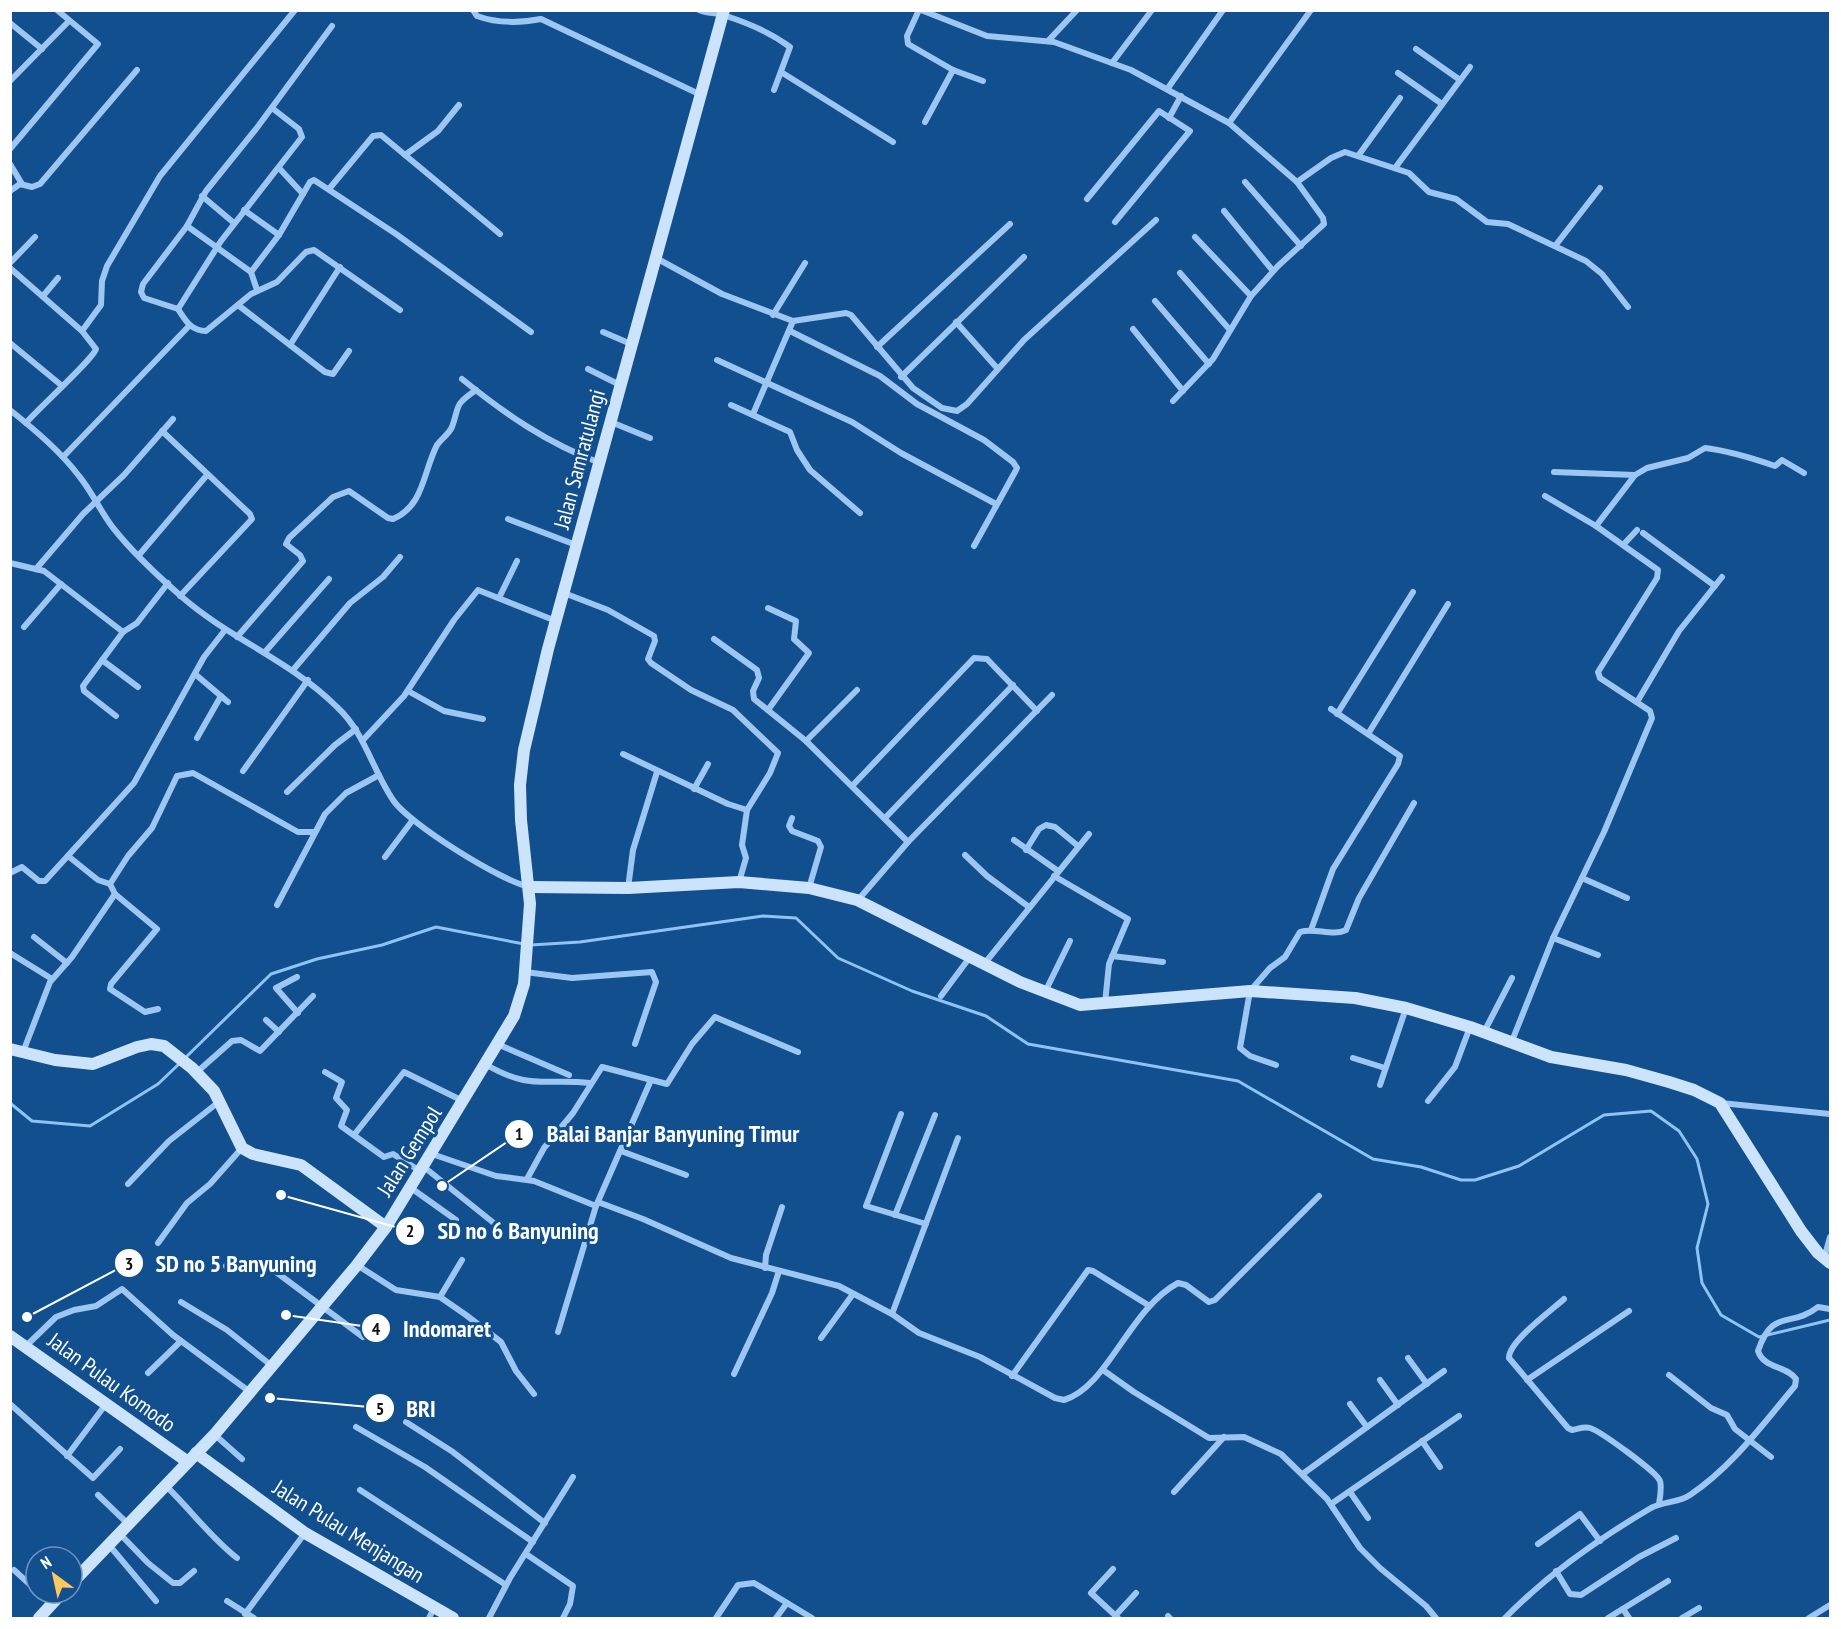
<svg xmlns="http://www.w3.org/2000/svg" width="1841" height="1629" font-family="'PT Sans Narrow',sans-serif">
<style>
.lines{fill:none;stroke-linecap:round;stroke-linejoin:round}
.stream{stroke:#8fc3f5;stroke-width:3}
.street{stroke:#9dc7f2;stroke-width:6}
.secondary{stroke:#cce3fc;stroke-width:12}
.labels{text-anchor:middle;stroke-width:6;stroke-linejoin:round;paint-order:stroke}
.street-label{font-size:22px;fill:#fff;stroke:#124f8f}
.leader{fill:none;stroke:#fff;stroke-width:2}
.callout-dot{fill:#fff;stroke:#124f8f;stroke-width:2}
.mark-label{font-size:18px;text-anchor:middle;font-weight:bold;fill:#111}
.callout-label{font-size:24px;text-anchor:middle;font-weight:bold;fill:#fff;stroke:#124f8f;stroke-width:6;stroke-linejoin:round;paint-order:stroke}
</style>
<rect width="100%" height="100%" fill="#124f8f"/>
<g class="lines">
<g class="stream">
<polyline points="531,945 580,942 763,916 796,918 838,958 912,991 986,1016 1028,1044 1238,1081 1373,1159 1421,1167 1461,1180 1475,1180 1519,1166 1604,1115 1651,1111 1679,1131 1697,1159 1708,1204 1697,1248 1702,1283 1721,1315 1759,1337 1830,1320"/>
<polyline points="184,1059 271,974 317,959 382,945 436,927 524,944"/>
<polyline points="10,1103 32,1121 90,1126 158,1084 180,1063"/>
</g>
<g class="street">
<path d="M473,10L477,16C496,23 520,23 541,19L699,94"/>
<path d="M699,10C708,14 717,12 726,16C748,23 771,33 790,47L774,90"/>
<polyline points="919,10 907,36 908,44 953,70 983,81"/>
<polyline points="921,10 987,36 1054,42 1131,70 1229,123 1297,182 1331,158 1345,152 1409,173 1429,192 1456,199 1487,222 1508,224 1586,261 1602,274 1628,307"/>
<polyline points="10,23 42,49"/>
<path d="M332,26L256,129L206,191L187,226L143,284L141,292L144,298L178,309C186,321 191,331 206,331L251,294L277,282L306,252L314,250L400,310"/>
<polyline points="1048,41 1077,10"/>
<polyline points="1416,49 1460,80"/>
<polyline points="1112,63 1152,10"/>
<polyline points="781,72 893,142"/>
<polyline points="1398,73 1442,104"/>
<polyline points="10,81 69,21"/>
<polyline points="1168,88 1223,10"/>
<polyline points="1169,118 1181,96"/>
<polyline points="925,122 953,70"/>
<polyline points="1229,123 1311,10"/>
<polyline points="10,149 98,44 57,10"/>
<polyline points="405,155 438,131 459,105"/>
<polyline points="1358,156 1400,98"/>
<polyline points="10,164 22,184"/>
<polyline points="279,168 303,194"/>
<polyline points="1395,168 1470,67"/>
<polyline points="1245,182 1301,246"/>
<polyline points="329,189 373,136 381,135 500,234"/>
<polyline points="10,191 20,184 32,187 40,184 137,70"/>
<polyline points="202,196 234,223"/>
<polyline points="1087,199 1159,111 1190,131 1115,222"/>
<polyline points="244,210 279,235"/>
<polyline points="1224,211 1273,271"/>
<polyline points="187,226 251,272 279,235 310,182 314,180 396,234 531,332"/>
<polyline points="1195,237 1251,296"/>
<polyline points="1555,246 1600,188"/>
<polyline points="656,258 722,294 793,321 846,313 851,315 913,388 942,408 957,411 967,404 1024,340 1156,220"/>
<polyline points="10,263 35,237"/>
<path d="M10,268L82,331L96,349C94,358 37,410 26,423"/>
<polyline points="251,272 257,290"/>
<polyline points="1180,273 1230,330"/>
<polyline points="43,296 58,278"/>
<polyline points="1155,301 1209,364"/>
<polyline points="238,305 325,372 333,374 349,351"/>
<polyline points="178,309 221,241 302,137 299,129 272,108"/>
<polyline points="773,315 805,263"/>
<polyline points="956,322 997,368"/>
<polyline points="1133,329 1183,391"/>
<polyline points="82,331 101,305 102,281 107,266 160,176 295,10"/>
<polyline points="790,331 880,376 917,404 984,440 1013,462 1017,468 1015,472 974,546"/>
<polyline points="603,332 631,344"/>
<polyline points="10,343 61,385"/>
<polyline points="290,345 340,267"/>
<polyline points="877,347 1010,224"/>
<polyline points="717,360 852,422 901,453 996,504"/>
<polyline points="588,369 620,385"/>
<polyline points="901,377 1024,257"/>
<path d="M462,379C505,414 547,443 600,463"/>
<polyline points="1173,401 1213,359 1251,296 1278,266 1324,224 1323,218 1297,182"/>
<polyline points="731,405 790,432 797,450 810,470 860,513"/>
<path d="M10,410C35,430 60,451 79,476C93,493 101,513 114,529C133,553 159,577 182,597C230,639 291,661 337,707C365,733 372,769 393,800C408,823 502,882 530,887"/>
<polyline points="753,414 793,321"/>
<polyline points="611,422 650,438"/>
<polyline points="162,431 250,514 252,519 180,596"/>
<polyline points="63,457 189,326"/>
<polyline points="1554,472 1635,475"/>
<polyline points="508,519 576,545"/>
<path d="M1596,526L1635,475L1647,468L1688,458L1705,448C1730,451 1752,458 1775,466L1782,460L1804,473"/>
<polyline points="1643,533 1715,586"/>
<polyline points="1624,544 1637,530"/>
<polyline points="139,555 207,475"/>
<polyline points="10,563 44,571 123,632"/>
<polyline points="36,569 83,514 124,475 173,419"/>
<polyline points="564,593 608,610 654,636 655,641 648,659 651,663 691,690 733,710 778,753 770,773 747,810 742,845 746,858 739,882"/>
<polyline points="499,598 517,561"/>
<polyline points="24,627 61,584"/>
<path d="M237,637L303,561L300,555L286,544L289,538L333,497L349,491L388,518L393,519C424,506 423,472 437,445C441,439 449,434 452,427C460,405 453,406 476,390"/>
<polyline points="714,639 757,670 759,678 753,691 754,699 806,741 908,842"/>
<polyline points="265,652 329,579"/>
<polyline points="102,660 138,687"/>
<polyline points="293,670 350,603 383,577 400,557"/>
<polyline points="195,674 228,702"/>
<polyline points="408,691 444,711 483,719"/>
<polyline points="1637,702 1679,631 1722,577"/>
<polyline points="768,710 809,653 794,639 796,621 768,608"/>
<polyline points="1337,714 1413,592"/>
<polyline points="116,716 84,691 83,686 123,632 137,623 168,583"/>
<polyline points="1368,734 1448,604"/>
<polyline points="197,738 221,696"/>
<polyline points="363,740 404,696 454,620 478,590 556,621"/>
<polyline points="806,741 857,690"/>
<polyline points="623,754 728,804 747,810"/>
<polyline points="243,771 308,680"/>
<polyline points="853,785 974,658 987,659 1037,711"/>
<polyline points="694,789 708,764"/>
<polyline points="287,792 335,745 356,729"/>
<polyline points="886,817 1013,685"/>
<polyline points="792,818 789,826 792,831 818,841 821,847 809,888"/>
<polyline points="1014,840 1058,871"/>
<polyline points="1026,850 1039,829 1046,825 1055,827 1078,846"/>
<polyline points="965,855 987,876 1029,907"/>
<polyline points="68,856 98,880 110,884"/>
<polyline points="385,857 412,821"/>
<polyline points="10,873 22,867 39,881 45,881 134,783 204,657 225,630"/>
<polyline points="1054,876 1128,919 1109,964 1105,1003"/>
<polyline points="1582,878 1627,898"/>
<polyline points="628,888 633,850 657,772"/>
<polyline points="858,900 908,842 1052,695"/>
<polyline points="277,905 325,814 346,793 379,775"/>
<polyline points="1311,930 1333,869 1398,764 1400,756 1331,709"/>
<polyline points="34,937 67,963"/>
<polyline points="1553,938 1598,955"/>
<polyline points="10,953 52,979"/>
<polyline points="1112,956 1163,962"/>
<polyline points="985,963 1089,834"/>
<polyline points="525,972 572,978 652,972 656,982 635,1044"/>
<polyline points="297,977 276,988 298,1013"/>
<polyline points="1045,992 1070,941"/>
<polyline points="941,996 970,957"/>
<polyline points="158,1009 145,1012 110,989 111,984 157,929 115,894 110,884 128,856 152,828 177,776 193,773 298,832 315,832"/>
<polyline points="266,1020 279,1032"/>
<polyline points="1484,1032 1512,978"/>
<polyline points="1512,1041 1553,938 1604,832 1652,718 1650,711 1600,678 1598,672 1657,578 1658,570 1596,526 1545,496"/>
<polyline points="497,1044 569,1075"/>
<polyline points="23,1052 50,982 72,957 115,894"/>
<polyline points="1353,1058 1385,1068"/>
<path d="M485,1064C531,1091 544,1078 590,1083"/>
<path d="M1276,1065L1250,1056L1240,1048L1250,991L1270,968L1285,957L1300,932C1315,927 1332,937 1346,930L1359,898L1414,803"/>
<polyline points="197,1072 232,1041 241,1040 260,1051 313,996"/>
<polyline points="325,1072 342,1082 336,1098 347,1110 341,1126 384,1157 393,1154 420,1171"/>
<polyline points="1380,1085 1406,1008"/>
<polyline points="1428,1101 1455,1067 1470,1027"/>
<polyline points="1721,1103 1830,1114"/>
<polyline points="901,1114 866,1206 926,1224"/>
<polyline points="354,1135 404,1072 463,1101"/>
<polyline points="621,1151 686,1175"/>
<polyline points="432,1154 496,1176 534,1181 596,1206"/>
<polyline points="424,1167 495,1224"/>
<polyline points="527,1179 544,1148 573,1113 602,1067 667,1084 692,1044 715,1017 798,1052"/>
<polyline points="128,1184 169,1141 220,1101"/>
<polyline points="411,1188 456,1220"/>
<path d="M598,1202L643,1219L731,1258L839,1286L892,1314L919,1333L980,1357L1055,1398L1064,1400C1108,1387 1129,1309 1178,1283L1186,1285L1209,1302L1215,1300L1319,1196"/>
<polyline points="895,1215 935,1115"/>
<polyline points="158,1243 187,1203 210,1184 242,1148"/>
<polyline points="1824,1259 1830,1237"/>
<polyline points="357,1265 396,1290 440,1297 466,1315 501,1342 516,1371 534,1394"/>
<polyline points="226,1266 272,1269 363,1337"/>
<polyline points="765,1268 766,1255 782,1207"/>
<polyline points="440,1297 462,1260"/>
<path d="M1564,1299C1552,1310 1508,1342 1509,1358L1568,1428L1572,1430C1578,1429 1584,1426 1590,1428C1600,1431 1657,1472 1660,1481C1662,1487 1660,1497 1659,1504"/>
<polyline points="181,1302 227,1330 272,1366"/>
<polyline points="892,1314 958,1138"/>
<polyline points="558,1332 596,1206 651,1080"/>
<polyline points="821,1338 853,1294"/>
<polyline points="26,1346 56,1317 74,1310 96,1306 122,1289 173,1335 250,1392"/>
<polyline points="1408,1358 1427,1384"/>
<polyline points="1103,1370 1134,1392 1209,1438 1244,1437 1281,1454 1327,1499 1360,1548 1380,1568 1426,1606 1436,1618"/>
<polyline points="148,1373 181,1341"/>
<polyline points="734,1374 772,1293 779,1271"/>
<polyline points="1669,1375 1711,1408 1727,1415 1735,1429 1771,1457"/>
<polyline points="1012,1376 1088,1270 1093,1271 1148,1305"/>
<polyline points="1380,1380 1398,1405"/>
<polyline points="1527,1380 1629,1311"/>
<polyline points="10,1404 93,1478 120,1449"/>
<polyline points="1350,1404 1367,1427"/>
<polyline points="406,1422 453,1452 545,1523"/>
<polyline points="356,1427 425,1467 533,1542"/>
<polyline points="215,1435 242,1459"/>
<polyline points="1422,1441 1440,1467"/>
<polyline points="67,1456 106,1404"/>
<polyline points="1304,1473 1444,1371"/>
<path d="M166,1486C191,1510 210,1537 237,1558"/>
<polyline points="360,1490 506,1585"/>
<polyline points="1174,1492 1224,1437"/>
<polyline points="1350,1492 1368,1518"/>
<polyline points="98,1495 128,1524"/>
<polyline points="1331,1504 1459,1416"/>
<polyline points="120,1534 148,1563 173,1583 180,1583 194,1571"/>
<polyline points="1538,1544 1580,1514 1600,1541"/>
<polyline points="109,1545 156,1601"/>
<polyline points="526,1554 573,1586 570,1604 563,1618"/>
<polyline points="1113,1569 1091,1593 1118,1618"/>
<polyline points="14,1570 36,1590"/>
<polyline points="1556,1571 1570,1594 1581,1595 1639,1557 1676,1538"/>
<polyline points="39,1593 51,1604"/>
<polyline points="227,1601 254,1618"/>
<polyline points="1623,1609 1629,1618"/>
<polyline points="245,1614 305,1533"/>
<polyline points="1115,1616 1136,1593"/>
<polyline points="1168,1616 1170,1618"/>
<polyline points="429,1618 434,1608"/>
<polyline points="489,1618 510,1578 573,1477"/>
<polyline points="716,1618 738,1585 754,1583 812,1618"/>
<polyline points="776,1618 787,1603"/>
<path d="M1505,1618C1548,1574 1598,1539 1651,1508C1664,1501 1678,1503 1690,1495C1733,1466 1762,1425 1795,1386L1796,1379C1786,1365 1764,1369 1758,1351C1773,1307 1790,1329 1818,1307L1830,1309"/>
<polyline points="1608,1618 1668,1581"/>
<polyline points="1682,1618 1699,1608"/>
<polyline points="1809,1618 1830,1605"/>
</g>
<g class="secondary">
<polyline points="530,887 628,888 739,882 809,888 857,900 1020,982 1080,1005 1250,991 1355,998 1406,1008 1470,1027 1551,1057 1626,1070 1669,1082 1694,1090 1720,1103 1801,1231 1818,1253 1830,1263"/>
<polyline points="10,1049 55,1060 93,1064 137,1047 151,1044 164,1046 192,1068 214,1091 242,1148 253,1154 301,1165 386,1227"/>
<polyline points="10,1336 188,1462"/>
<polyline points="196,1453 305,1533 453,1618"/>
<polyline points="72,1583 214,1435 357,1265 386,1227 514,1016 524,984 530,904 521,820 520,785 524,750 548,649 724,10"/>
<polyline points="39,1618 62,1593"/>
</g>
</g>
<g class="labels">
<g class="street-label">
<text transform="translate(579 459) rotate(-75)" y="8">Jalan Samratulangi</text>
<text transform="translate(409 1151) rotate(-58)" y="8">Jalan Gempol</text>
<text transform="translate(112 1382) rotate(36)" y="8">Jalan Pulau Komodo</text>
<text transform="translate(349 1531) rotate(32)" y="8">Jalan Pulau Menjangan</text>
</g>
</g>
<path class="leader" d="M442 1186L519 1134M281 1195L410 1231M27 1317L129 1263M286 1315L376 1328M270 1398L380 1408"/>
<g class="callout-dot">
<circle cx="442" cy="1186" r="6"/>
<circle cx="281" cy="1195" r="6"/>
<circle cx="27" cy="1317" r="6"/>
<circle cx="286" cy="1315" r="6"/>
<circle cx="270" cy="1398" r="6"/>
<circle cx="519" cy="1134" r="15"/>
<circle cx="410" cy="1231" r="15"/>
<circle cx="129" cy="1263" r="15"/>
<circle cx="376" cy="1328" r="15"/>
<circle cx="380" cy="1408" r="15"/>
</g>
<g class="mark-label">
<text x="519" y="1140">1</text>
<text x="410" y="1237">2</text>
<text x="129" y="1270">3</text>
<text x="376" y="1335">4</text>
<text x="380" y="1415">5</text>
</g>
<g class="callout-label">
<text x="673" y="1142">Balai Banjar Banyuning Timur</text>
<text x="518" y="1239">SD no 6 Banyuning</text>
<text x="236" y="1272">SD no 5 Banyuning</text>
<text x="447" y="1337">Indomaret</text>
<text x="421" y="1417">BRI</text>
</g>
<rect width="1841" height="1629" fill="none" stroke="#ffffff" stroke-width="24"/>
<g transform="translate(54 1575) rotate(327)"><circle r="28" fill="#124f8f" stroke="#7195bc" stroke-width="1.5"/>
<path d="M0-4.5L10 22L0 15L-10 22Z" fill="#ffc85d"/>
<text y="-9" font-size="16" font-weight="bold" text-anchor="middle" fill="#ffffff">N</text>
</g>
</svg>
